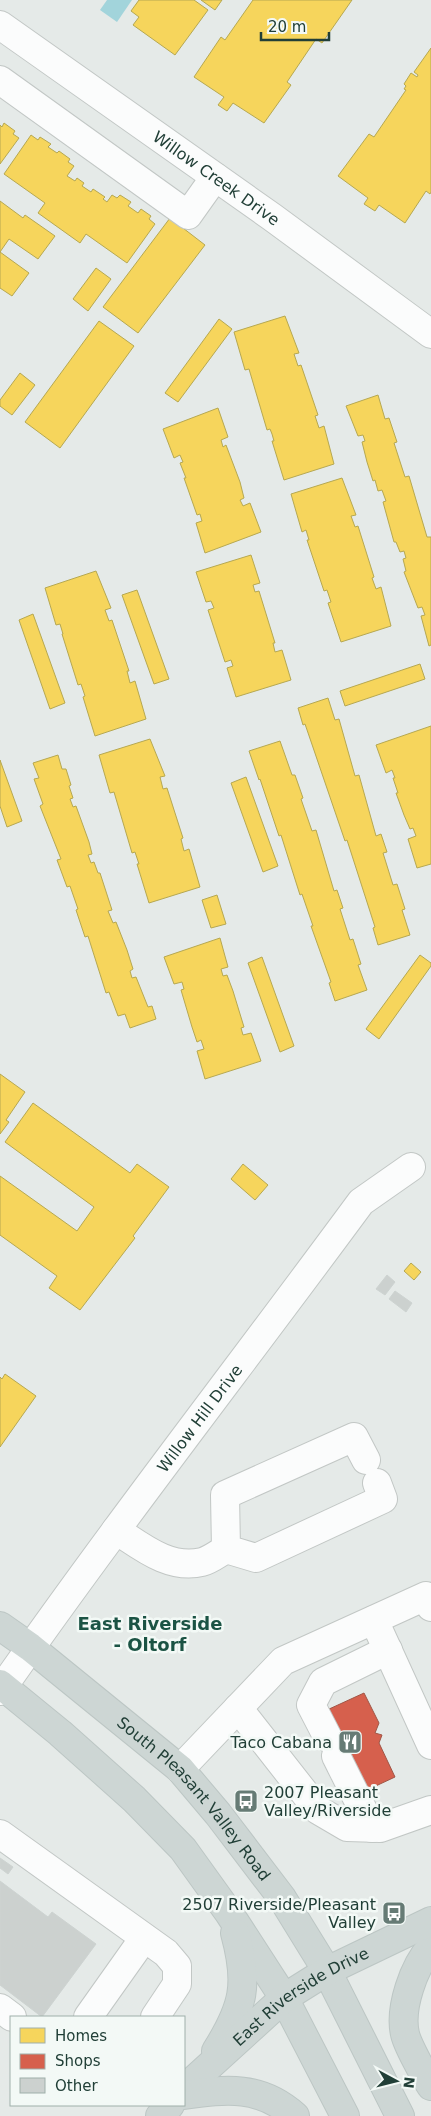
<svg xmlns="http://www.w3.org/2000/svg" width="431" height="2116" font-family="'DejaVu Sans',sans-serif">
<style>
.water{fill:#a2d4db}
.homes{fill:#f6d55c;stroke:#b6a851}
.shops{fill:#d6604d;stroke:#a05646}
.building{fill:#ccd1cf;stroke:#cdd3d1}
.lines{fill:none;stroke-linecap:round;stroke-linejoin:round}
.minor-casing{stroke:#c2c7c5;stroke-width:30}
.major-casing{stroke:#bcc6c4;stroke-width:30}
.minor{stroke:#fbfcfc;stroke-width:28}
.major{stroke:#cdd6d4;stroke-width:28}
.labels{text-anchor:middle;stroke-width:5;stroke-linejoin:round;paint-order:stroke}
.street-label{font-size:16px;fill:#213f37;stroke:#f3f9f6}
.poi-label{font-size:16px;fill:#213f37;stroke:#f3f9f6;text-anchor:end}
.neighbourhood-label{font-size:18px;font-weight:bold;fill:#1b5344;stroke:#f3f9f6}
</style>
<rect width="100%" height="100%" fill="#e5eae8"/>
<polygon class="water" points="107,0 132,0 117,22 100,10"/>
<g class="homes">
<polygon points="139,0 194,0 208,10 175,55 133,25 139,17 131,11"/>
<polygon points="201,0 222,0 215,10"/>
<polygon points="253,0 352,0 322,43 316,39 287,82 291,85 264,123 233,103 227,111 218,105 224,97 194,77 221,37 225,40"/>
<polygon points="431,48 431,192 430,194 426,191 405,223 379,205 375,211 364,204 368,198 338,176 369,134 374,137 406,90 404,89 406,86 404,84 411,73 417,77 418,75 414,72"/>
<polygon points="4,123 15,131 13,134 19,138 0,164 0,125 2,127"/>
<polygon points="31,135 38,140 40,137 51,144 48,147 57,153 59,151 70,159 68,162 74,166 67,176 75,181 77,178 84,183 82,186 91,192 93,189 105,197 103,199 107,202 112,195 117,198 120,195 131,202 128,206 138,213 141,209 151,216 149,219 155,224 127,263 86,234 80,243 38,213 45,203 4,174"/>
<polygon points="0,201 23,218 25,215 55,236 38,259 9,239 0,252 29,273 12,296 0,288"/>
<polygon points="170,218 205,245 138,333 103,307"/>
<polygon points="96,268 111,279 88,311 73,299"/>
<polygon points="285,316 299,353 294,354 298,366 301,365 318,415 315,416 319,428 324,426 334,464 284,480 272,441 274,441 272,434 270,429 267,430 249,369 245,370 234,332"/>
<polygon points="219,319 232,329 178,402 165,393"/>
<polygon points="99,321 134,346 60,448 25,422"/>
<polygon points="20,373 35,385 12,415 0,406 0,400"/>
<polygon points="378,395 385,419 389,418 397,442 394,443 405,477 409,476 427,537 431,537 431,645 429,646 421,616 425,615 422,607 418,608 404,572 406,571 403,559 406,558 404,551 400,552 396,542 394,542 383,502 386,501 382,490 378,491 375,480 373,481 367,462 362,442 365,441 363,435 358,436 346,406"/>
<polygon points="218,408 228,437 221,440 223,447 226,445 240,482 244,498 240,500 243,506 250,503 261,532 205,553 196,523 202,521 200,514 197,515 184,478 186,478 180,463 183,462 180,455 174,458 163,429"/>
<polygon points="342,478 356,515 351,516 355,527 358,526 374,577 372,578 376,589 381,587 391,626 341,642 328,603 331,602 327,590 324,591 307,540 309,540 306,530 302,532 291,494"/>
<polygon points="251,555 260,583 253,585 255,592 259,591 275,643 273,643 275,652 282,650 291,680 236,697 227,668 233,666 231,660 225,662 208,610 214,608 211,601 206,602 196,572"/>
<polygon points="96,571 111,608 105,610 109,621 112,620 129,671 127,671 130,683 135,681 146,719 95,736 83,697 85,696 81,684 78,685 62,634 63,634 60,624 56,625 45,588"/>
<polygon points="137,590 169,679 154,684 122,595"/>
<polygon points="33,614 65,703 50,709 19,620"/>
<polygon points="420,664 425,679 345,706 340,691"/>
<polygon points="328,698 335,720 339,719 355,776 359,775 376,836 381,834 387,852 383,853 393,885 397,884 405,909 402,910 410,935 378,945 373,928 375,927 347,840 345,841 305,724 303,725 298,708"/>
<polygon points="431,726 431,864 417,868 408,839 416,836 413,828 410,829 404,815 396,793 398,793 393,778 395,778 392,770 386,773 376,745"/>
<polygon points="150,739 165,776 160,777 163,789 167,788 183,838 181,839 184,851 189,849 200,887 149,903 137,864 139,864 135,852 132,853 114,792 110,793 99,755"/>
<polygon points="280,741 292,775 295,775 303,798 301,799 312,831 316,830 334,891 337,890 343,908 340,909 350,940 353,939 361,964 358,965 367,990 335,1001 329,983 331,982 311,926 313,926 302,894 300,895 281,835 279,836 260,779 259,780 249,751"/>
<polygon points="58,755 62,769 66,769 71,785 69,786 73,798 70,799 73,807 76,806 89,842 92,854 88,855 91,863 94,862 98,873 100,873 112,910 108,911 113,923 116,922 127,950 133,969 130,971 132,978 136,977 148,1007 152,1006 156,1019 130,1028 125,1014 118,1016 109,992 106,993 88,936 85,937 76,910 78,909 70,886 67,887 57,860 61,859 40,806 43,804 34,779 39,778 33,763"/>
<polygon points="0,760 22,821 7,827 0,806"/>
<polygon points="246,777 278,866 263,872 231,783"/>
<polygon points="217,895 226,924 211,928 202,900"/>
<polygon points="220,938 228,967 221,969 223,976 227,975 233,991 244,1027 241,1028 243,1035 251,1033 261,1061 205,1079 197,1051 204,1049 201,1040 197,1042 192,1027 181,990 184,989 182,982 174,984 164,957"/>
<polygon points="420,955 431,963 431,966 379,1039 366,1029"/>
<polygon points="262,957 294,1046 280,1052 248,963"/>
<polygon points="0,1074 25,1092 6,1120 9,1122 0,1134"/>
<polygon points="33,1103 130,1173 137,1164 169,1187 133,1236 135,1238 80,1310 49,1288 57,1276 0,1235 0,1176 77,1231 94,1207 5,1142"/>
<polygon points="243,1164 268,1185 255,1200 231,1179"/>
<polygon points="411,1263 421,1272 414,1280 404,1271"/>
<polygon points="5,1374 36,1396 0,1447 0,1377 2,1379"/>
</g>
<polygon class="shops" points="364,1693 379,1723 375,1733 382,1735 379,1743 395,1777 365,1791 320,1741 327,1710"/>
<g class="building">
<polygon points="387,1275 395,1282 385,1295 376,1289"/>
<polygon points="395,1291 412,1303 406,1312 389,1299"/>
<polygon points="0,1858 13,1867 8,1874 0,1868"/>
<polygon points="0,1881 48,1917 52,1912 96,1944 42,2017 0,1985"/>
</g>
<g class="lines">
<g class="minor-casing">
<g id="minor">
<path id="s1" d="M0,25L272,217L431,334"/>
<polyline points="0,80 188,215 215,177"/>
<polyline points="366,1460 354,1437 225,1495 226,1549 256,1558 383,1499 377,1483"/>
<path d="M116,1530C141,1546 169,1570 202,1562C210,1560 219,1553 226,1549"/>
<polyline points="374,1620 431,1745"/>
<path id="s2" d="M0,1691C116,1525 241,1365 361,1202L411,1167"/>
<polyline points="238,1708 318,1810 347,1827 380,1828 431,1810"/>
<polyline points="328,1738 311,1705 323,1682 388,1650"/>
<polyline points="336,1756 372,1828"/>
<polyline points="180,1769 283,1661 426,1596 431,1607"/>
<polyline points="0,1834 166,1953 177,1966 177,1984 155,2017"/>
<polyline points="0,2008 12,2017"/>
<polyline points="88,2017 144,1938"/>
</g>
</g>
<g class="major-casing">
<g id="major">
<path id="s3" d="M0,1626L30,1647L180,1769L218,1814L282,1898L327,1971L400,2116"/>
<polyline points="0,1684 60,1733 134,1799 183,1849 229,1913 284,1998 345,2116"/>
<path d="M431,1947C414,1966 399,2008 405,2034C407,2044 425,2077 431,2086"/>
<path d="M216,2051C244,2007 249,1984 235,1933"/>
<path id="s4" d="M184,2089L284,1998L327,1971L431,1921"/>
<path d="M184,2095C227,2089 260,2085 295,2116"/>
<polyline points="160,2116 170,2105"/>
</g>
</g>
<use href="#minor" class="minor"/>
<use href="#major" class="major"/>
</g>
<defs>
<g id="restaurant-square" transform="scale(1.25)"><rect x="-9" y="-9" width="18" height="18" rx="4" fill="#667b75" stroke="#f3f9f6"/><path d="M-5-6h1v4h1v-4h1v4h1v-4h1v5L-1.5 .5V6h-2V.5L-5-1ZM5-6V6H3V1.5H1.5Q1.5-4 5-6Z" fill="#fff"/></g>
<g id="bus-square" transform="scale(1.25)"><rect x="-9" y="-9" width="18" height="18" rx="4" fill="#667b75" stroke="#f3f9f6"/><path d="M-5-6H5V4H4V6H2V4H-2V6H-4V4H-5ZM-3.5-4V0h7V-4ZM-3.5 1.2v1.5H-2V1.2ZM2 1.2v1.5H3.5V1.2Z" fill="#fff"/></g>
</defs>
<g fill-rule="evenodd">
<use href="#restaurant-square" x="350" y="1742"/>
<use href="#bus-square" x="246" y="1801"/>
<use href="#bus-square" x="394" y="1913"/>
</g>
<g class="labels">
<g class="street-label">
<text dy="6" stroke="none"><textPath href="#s1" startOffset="265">Willow Creek Drive</textPath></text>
<text dy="6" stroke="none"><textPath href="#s2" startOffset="338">Willow Hill Drive</textPath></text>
<text dy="6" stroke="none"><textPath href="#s3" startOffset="261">South Pleasant Valley Road</textPath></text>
<text dy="6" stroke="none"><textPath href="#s4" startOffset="150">East Riverside Drive</textPath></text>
</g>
<g class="poi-label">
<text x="332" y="1748">Taco Cabana</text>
<text x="264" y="1798" text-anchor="start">2007 Pleasant<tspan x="264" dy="18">Valley/Riverside</tspan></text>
<text x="376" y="1910">2507 Riverside/Pleasant<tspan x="376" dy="18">Valley</tspan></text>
</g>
<g class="neighbourhood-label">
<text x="150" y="1630">East Riverside<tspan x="150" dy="21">- Oltorf</tspan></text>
</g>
</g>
<rect x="10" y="2016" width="175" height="90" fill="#f3f9f6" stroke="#9fafaa"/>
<rect x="20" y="2028" width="25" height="15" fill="#f6d55c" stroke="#9fafaa"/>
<text x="55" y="2041" font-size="15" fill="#213f37">Homes</text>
<rect x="20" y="2054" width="25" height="15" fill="#d6604d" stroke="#9fafaa"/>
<text x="55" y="2066" font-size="15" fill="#213f37">Shops</text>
<rect x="20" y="2078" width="25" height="15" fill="#ccd1cf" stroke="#9fafaa"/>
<text x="55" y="2091" font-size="15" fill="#213f37">Other</text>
<g transform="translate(396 2081) rotate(97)" stroke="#f3f9f6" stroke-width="4" paint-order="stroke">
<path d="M0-4L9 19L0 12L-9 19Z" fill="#213f37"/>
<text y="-8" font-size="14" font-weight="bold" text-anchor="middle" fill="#213f37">N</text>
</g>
<path d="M261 32v8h68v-8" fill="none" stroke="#213f37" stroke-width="2.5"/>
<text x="268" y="32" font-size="15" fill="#213f37" stroke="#f3f9f6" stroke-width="4" paint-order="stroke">20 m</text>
</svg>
